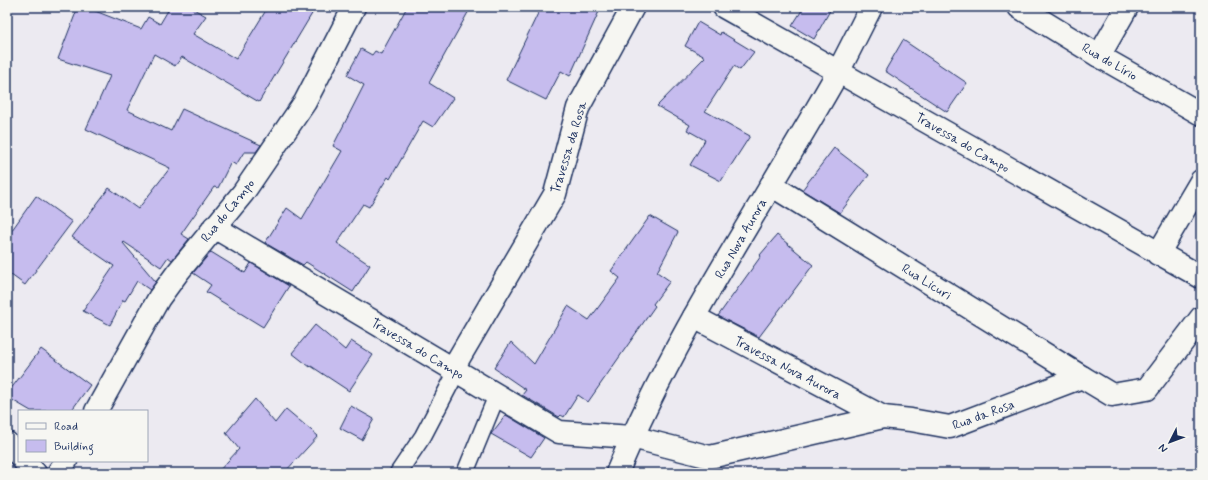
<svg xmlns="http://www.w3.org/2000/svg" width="1208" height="480" font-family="Mynerve,sans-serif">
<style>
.building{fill:#c6bcee;stroke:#1b2f5e}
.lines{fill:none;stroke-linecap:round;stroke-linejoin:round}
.service-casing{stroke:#1b2f5e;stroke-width:19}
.pedestrian-casing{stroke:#1b2f5e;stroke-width:25}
.minor-casing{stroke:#1b2f5e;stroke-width:25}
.service{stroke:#f6f6f2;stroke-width:16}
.pedestrian{stroke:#f6f6f2;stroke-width:22}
.minor{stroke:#f6f6f2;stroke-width:22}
.labels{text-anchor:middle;stroke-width:3;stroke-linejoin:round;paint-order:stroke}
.street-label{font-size:13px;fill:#1b2f5e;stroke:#f6f6f2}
</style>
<rect width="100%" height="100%" fill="#eceaf1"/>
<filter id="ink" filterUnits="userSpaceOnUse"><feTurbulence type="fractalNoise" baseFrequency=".025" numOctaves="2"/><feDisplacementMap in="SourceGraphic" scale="8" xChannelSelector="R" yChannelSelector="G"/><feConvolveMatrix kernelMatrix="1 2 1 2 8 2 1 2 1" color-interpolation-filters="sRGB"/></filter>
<g filter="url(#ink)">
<g class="building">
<polygon points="78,7 85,7 141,29 148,17 160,24 170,7 190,7 206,16 193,34 236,59 268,7 316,7 259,102 182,57 175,66 154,54 127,110 171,131 182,109 261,145 256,152 244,152 236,165 231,162 218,188 214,187 181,234 189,239 172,260 168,257 161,267 124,242 123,243 156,282 150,290 137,281 125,301 123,300 110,325 83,311 114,266 72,237 109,188 138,209 170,168 86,129 110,76 58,59"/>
<polygon points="407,7 471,7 429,83 453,98 433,127 423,121 390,179 388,177 369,207 363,204 337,243 370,265 353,292 306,262 303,265 265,243 287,208 302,219 342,151 333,146 364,85 347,75 361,49 372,55 375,51 381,54"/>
<polygon points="541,7 601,7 570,76 561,71 546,100 506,80"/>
<polygon points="804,7 832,7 814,39 792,26"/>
<polygon points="698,22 720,35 721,32 754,52 740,70 734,66 705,111 750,136 721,181 690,165 705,140 687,130 690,125 657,106 705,57 685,46"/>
<polygon points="903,40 967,83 947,112 885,71"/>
<polygon points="834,148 869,175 840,213 802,190"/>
<polygon points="36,196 72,222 25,285 7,272 7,237"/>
<polygon points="650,216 678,232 657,272 670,281 653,304 655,306 588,402 578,395 564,417 561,415 559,417 522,395 526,390 494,368 511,342 534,364 568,306 589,320 620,278 611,271"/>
<polygon points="777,235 813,265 759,337 718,316 761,256 760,255"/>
<polygon points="211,252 245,273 251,263 289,286 263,327 206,292 211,285 193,273"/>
<polygon points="315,325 345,350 351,341 373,355 349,391 311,366 310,367 292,353"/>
<polygon points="41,349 90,385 71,411 31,411 7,397 7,394"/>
<polygon points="255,399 275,423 286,409 318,436 284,473 217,473 239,449 226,433"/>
<polygon points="351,406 374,419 362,440 340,428"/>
<polygon points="506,415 544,438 531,457 491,434"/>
</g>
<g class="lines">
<g class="service-casing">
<g id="service">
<polyline points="398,473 423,436 457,371"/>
<polyline points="465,473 497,395"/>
</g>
</g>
<g class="pedestrian-casing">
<g id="pedestrian">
<polyline points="214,227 559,432 632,437 710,457 883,417 911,420 950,427 1082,377 1112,395 1147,389 1201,318"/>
<polyline points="453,368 555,194 578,108 633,7"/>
</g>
</g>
<g class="minor-casing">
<g id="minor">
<polyline points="724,7 1201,277"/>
<polyline points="1019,7 1099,56 1201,114"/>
<polyline points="1099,56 1127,7"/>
<polyline points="771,185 1082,377"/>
<polyline points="1158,254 1201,181"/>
<polyline points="694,317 883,417"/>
<polyline points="96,411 159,298 178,272 243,193 305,102 354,7"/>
<polyline points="7,443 19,455"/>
<polyline points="24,461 35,473"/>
<polyline points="58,473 66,461"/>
<path d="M617,473C675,332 763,205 838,72C849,51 860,29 871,7"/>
</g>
</g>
<use href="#service" class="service"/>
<use href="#pedestrian" class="pedestrian"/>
<use href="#minor" class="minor"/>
</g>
</g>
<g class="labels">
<g class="street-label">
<text transform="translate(1110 61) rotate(30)" y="5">Rua do Lírio</text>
<text transform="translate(963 142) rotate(30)" y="5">Travessa do Campo</text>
<text transform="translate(568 147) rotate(-73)" y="5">Travessa da Rosa</text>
<text transform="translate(227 210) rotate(-51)" y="5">Rua do Campo</text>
<text transform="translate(740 238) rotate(-60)" y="5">Rua Nova Aurora</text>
<text transform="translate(927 281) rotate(32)" y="5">Rua Licuri</text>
<text transform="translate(418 348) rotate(31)" y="5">Travessa do Campo</text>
<text transform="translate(788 367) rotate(28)" y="5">Travessa Nova Aurora</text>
<text transform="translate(983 414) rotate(-20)" y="5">Rua da Rosa</text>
</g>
</g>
<rect width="1208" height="480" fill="none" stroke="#f6f6f2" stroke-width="24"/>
<rect x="12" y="12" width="1184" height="456" fill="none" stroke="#1b2f5e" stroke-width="1.5" filter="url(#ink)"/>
<rect x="18" y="410" width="130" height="52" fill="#f6f6f2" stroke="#9ea6b7"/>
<rect x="26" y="423" width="20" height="6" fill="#f6f6f2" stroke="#9ea6b7"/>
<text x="54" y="430" font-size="12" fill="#1b2f5e">Road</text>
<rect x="26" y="440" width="20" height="12" fill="#c6bcee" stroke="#9ea6b7"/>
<text x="54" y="450" font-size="12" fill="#1b2f5e">Building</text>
<g transform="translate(1170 442) rotate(228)" stroke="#f6f6f2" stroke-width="3" paint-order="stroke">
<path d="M0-3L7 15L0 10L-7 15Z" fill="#1b2f5e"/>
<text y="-6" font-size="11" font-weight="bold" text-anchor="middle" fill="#1b2f5e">N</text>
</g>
</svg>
